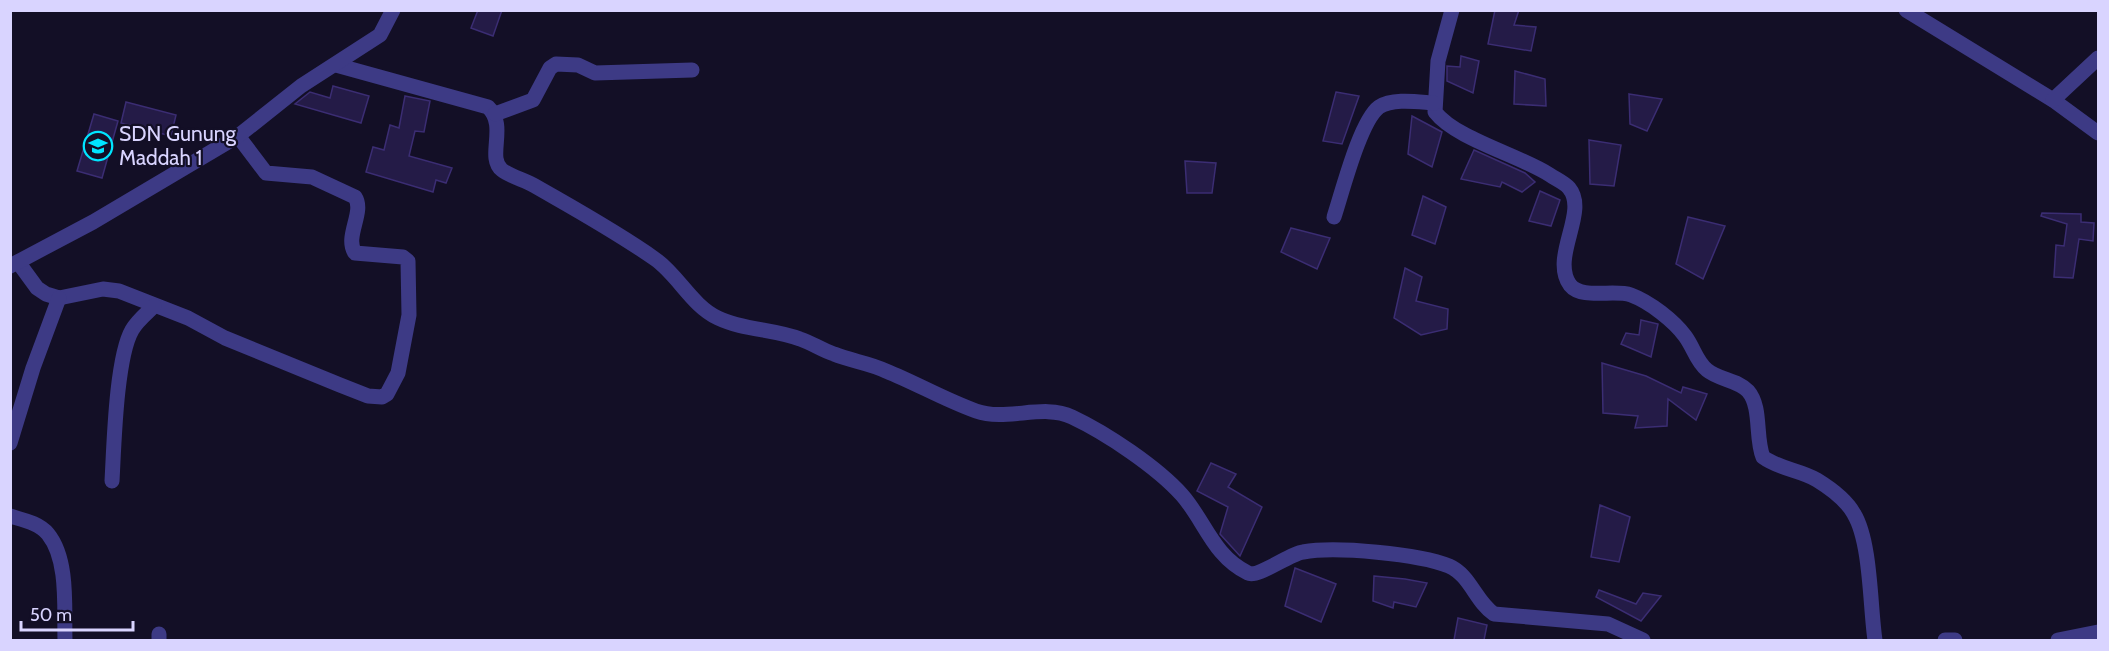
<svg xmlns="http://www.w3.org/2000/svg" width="2109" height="651" font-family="Cabin,sans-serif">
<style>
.building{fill:#241b47;stroke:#3b2d73;stroke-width:1.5}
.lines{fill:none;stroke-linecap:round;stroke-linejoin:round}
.minor{stroke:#3d3a85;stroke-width:15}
.tertiary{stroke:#3d3a85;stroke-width:15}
.labels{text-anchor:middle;stroke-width:4.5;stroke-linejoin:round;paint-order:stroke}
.poi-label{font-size:21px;fill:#d9d4ff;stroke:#130f26;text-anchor:start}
</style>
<rect width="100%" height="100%" fill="#130f26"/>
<g class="building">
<polygon points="478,10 502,10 493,36 471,28"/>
<polygon points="1495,10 1519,10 1514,25 1536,27 1531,51 1488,44"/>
<polygon points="1461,56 1479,61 1473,93 1447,81 1447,66 1460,67"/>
<polygon points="1515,71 1545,79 1546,106 1514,104"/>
<polygon points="333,86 369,96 361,123 295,104 310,92 330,98"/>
<polygon points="1336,92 1359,96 1342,144 1323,141"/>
<polygon points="1629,94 1662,99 1647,131 1630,124"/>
<polygon points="405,96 430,101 424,132 415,131 409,156 452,168 446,183 436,180 433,192 366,172 373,147 384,150 390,125 399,128"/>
<polygon points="126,102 176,115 171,136 121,123"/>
<polygon points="94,114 118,121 102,178 77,171"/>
<polygon points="1412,116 1442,132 1432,167 1408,154"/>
<polygon points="1589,140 1621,145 1614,186 1590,184"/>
<polygon points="1474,150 1525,173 1535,182 1522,192 1502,182 1500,187 1461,179"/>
<polygon points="1185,161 1216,163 1212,193 1187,193"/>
<polygon points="1540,191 1560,200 1551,226 1529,221"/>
<polygon points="1423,196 1446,207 1435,244 1412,235"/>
<polygon points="2042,213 2081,214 2081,222 2094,223 2093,241 2079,239 2073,278 2054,277 2056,245 2064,246 2067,224 2041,216"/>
<polygon points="1688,217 1725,226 1703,279 1676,264"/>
<polygon points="1291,228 1330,238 1317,269 1281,252"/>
<polygon points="1405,268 1422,277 1416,301 1448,309 1447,329 1421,335 1394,318"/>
<polygon points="1641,320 1658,324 1651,357 1621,344 1626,333 1639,335"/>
<polygon points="1602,363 1646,376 1681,393 1683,387 1707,394 1696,420 1668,399 1667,426 1635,428 1638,416 1603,413"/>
<polygon points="1211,463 1236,474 1228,487 1262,507 1240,556 1220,534 1228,507 1197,491"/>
<polygon points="1600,505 1630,517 1619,562 1591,557"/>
<polygon points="1295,568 1336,584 1321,622 1285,606"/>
<polygon points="1374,576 1405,579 1427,583 1416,607 1394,602 1393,608 1373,601"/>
<polygon points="1599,590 1636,604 1643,593 1661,596 1641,621 1596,597"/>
<polygon points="1458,618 1487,625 1484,640 1454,640"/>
</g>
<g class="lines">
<g class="minor">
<path d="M1452,10L1438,61L1435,112C1456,139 1519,155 1550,175C1556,179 1565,183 1569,188C1589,212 1550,257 1570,285C1582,300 1614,289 1631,295C1650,302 1674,321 1685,336C1694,348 1696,361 1707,370C1719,380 1738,380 1748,391C1762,407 1755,438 1763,457C1779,469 1800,470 1817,480C1830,488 1847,501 1854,514C1871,542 1870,607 1875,640"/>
<polyline points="1906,10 2053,100 2098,133"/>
<path d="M336,65L488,107C508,126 486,157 502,170C511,177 525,180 535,186C575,209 617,232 655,259C678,275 692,306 718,318C743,330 774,329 800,339C812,343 822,350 834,354C851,361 870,363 886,371C916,383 945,400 976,411C1007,422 1043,403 1072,417C1106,433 1157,467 1182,495C1205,521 1213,556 1248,573C1258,578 1289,554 1303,552C1336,546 1419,554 1449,566C1470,575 1476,602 1494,614L1608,624L1643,640"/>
<polyline points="2053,100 2098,58"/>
<polyline points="495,114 533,100 550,68 556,64 578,65 595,73 692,70"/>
<path d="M1334,217C1342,193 1360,121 1379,107C1393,98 1418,102 1434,103"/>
<path d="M18,262L37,288L46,294L59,298L103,289L119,291L188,318L225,338L340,385L368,396L382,397L387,394L398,373L409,315L408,261L403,257L355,253C344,237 365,212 355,197L312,177L266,173L238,136"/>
<polyline points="10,443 33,368 59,298"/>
<path d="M112,481C114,446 116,358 132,330C137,321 147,313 154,306"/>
<path d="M10,516C23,520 39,523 48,534C69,560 64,609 65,640"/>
<polyline points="159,634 159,640"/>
<polyline points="1945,640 1955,640"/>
<polyline points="2058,640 2098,632"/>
</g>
<polyline class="tertiary" points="10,266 93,222 238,136 301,86 380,35 393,10"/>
</g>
<defs>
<g id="school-ring" transform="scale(1.5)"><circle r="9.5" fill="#130f26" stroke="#00e5ff" stroke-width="1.5"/><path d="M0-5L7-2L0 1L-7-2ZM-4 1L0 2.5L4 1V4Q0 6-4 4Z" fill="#00e5ff"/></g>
</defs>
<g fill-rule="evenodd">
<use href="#school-ring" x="98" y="146"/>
</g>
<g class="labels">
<g class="poi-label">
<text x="119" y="141">SDN Gunung<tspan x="119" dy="24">Maddah 1</tspan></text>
</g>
</g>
<rect width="2109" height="651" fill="none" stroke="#d9d4ff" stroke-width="24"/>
<path d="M21 621v9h112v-9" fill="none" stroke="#d9d4ff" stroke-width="3"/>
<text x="30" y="621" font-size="18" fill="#d9d4ff" stroke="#130f26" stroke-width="4.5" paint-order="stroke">50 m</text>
</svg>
